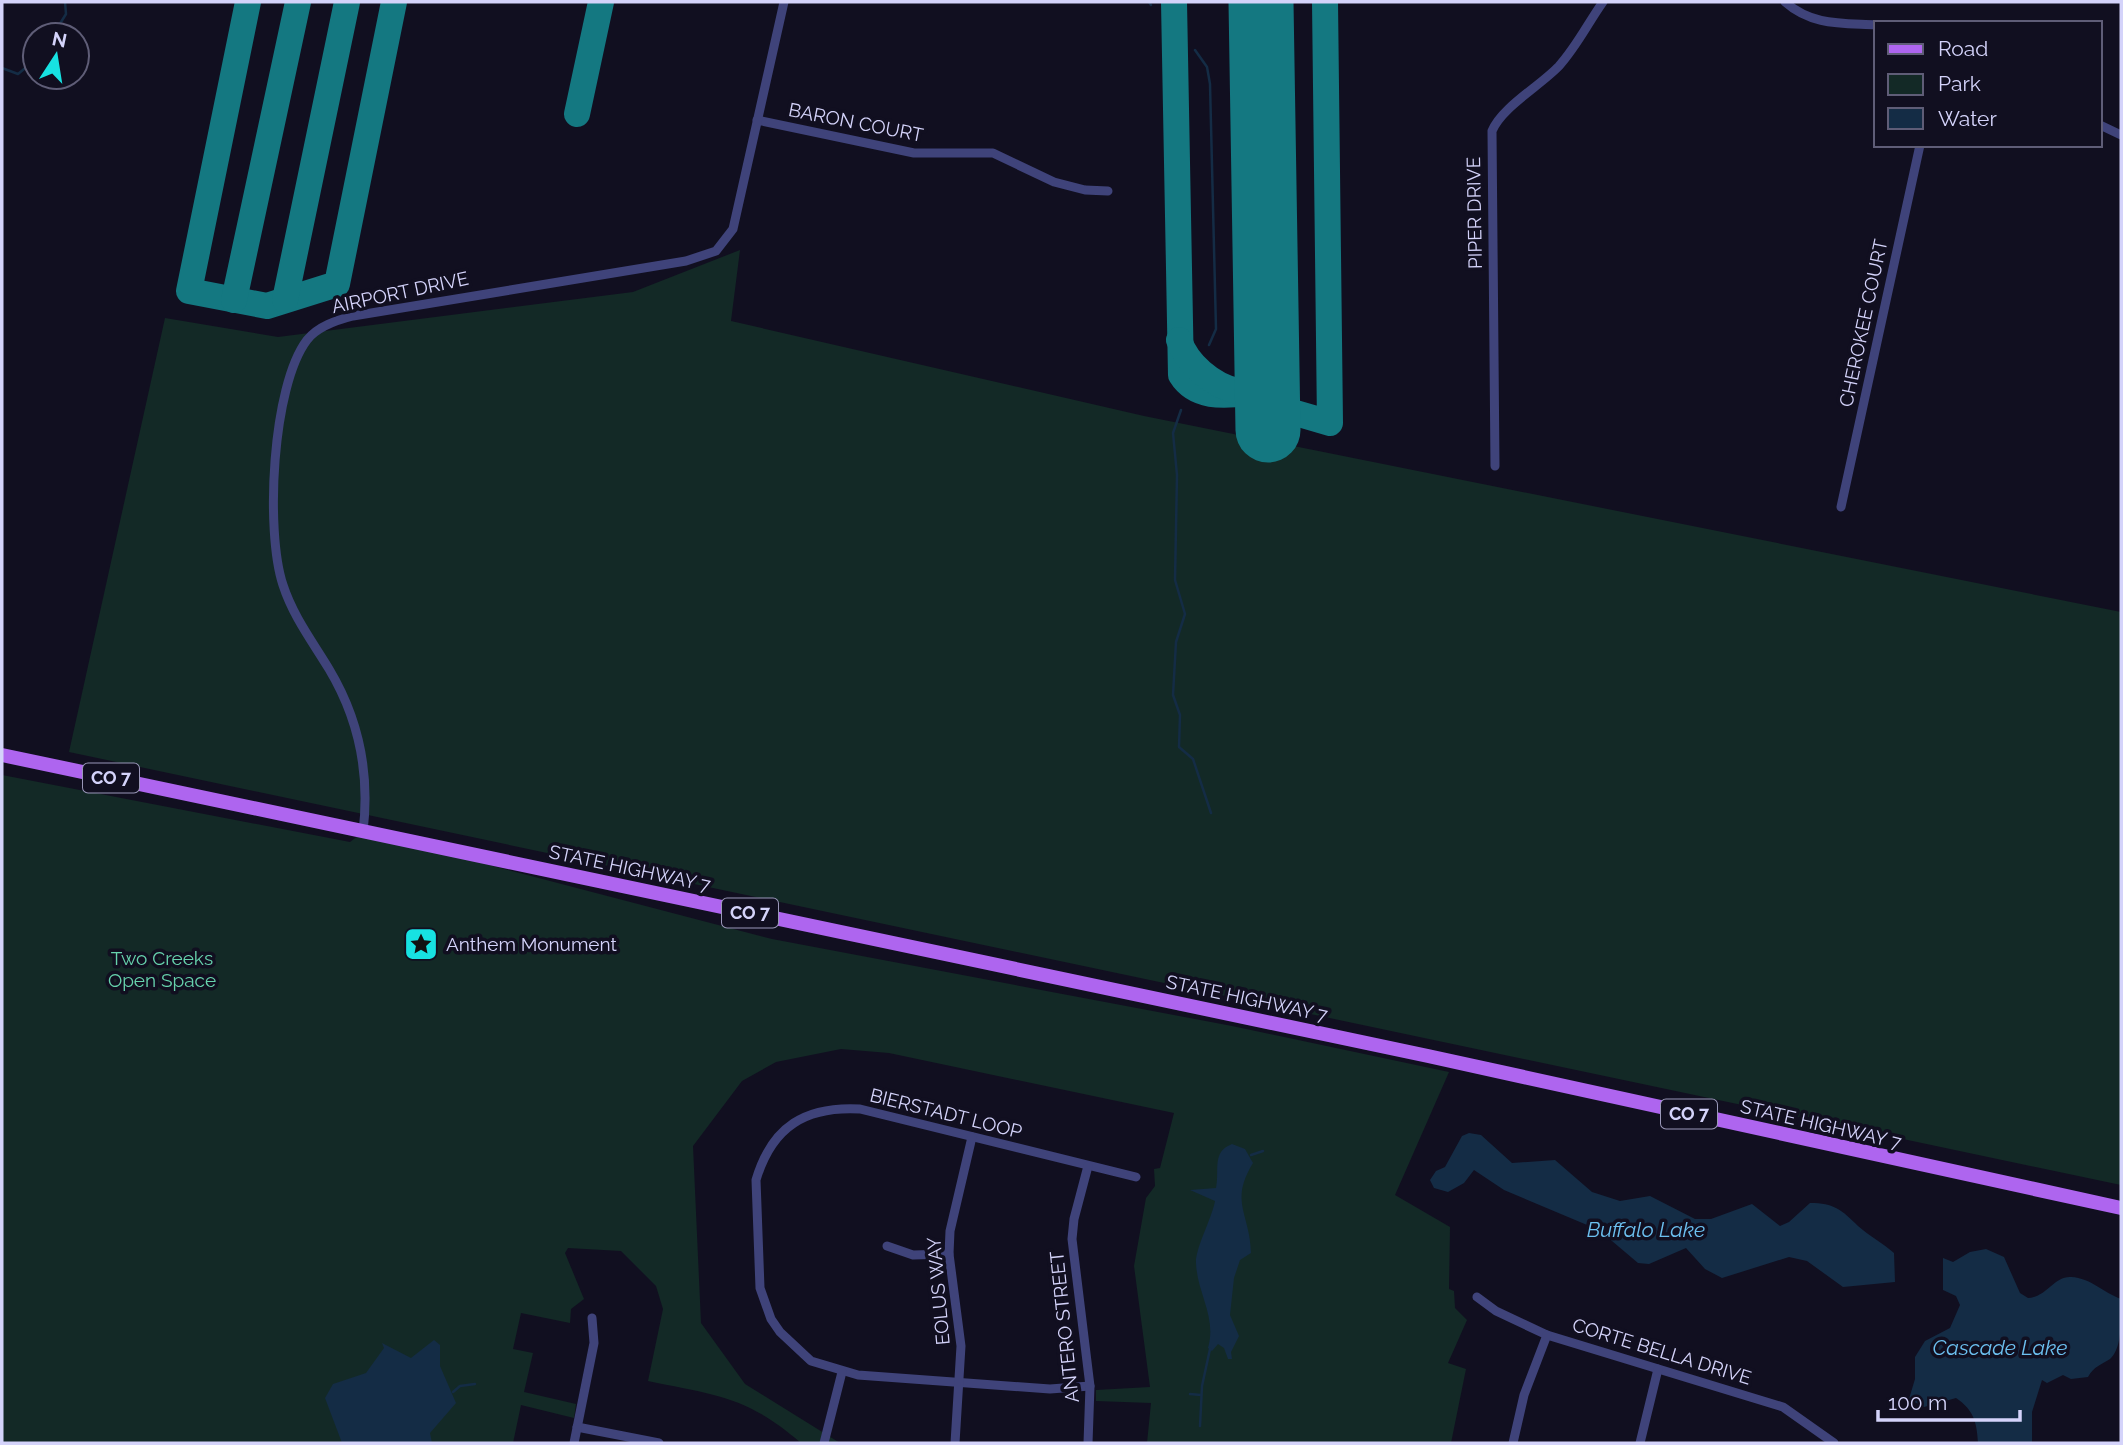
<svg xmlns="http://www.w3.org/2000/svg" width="2123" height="1445" font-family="Raleway,sans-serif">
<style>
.green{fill:#132926}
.water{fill:#142c45}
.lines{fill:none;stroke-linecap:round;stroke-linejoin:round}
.stream{stroke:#142c45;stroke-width:2.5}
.taxiway{stroke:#147881;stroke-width:26}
.runway{stroke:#147881;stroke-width:65}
.street{stroke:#3f437a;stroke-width:9}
.primary{stroke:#ae65ef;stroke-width:14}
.labels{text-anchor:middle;stroke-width:7;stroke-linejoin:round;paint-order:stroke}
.shield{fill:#110f20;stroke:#9a98b9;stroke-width:2}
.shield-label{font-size:18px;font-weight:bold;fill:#d4d3fa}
.street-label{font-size:19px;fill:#d4d3fa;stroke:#110f20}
.poi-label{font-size:19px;fill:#d4d3fa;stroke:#110f20;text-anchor:start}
.park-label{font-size:19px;fill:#67d3ad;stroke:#110f20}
.water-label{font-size:21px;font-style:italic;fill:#6cc0f0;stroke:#110f20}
</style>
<rect width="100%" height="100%" fill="#110f20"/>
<g class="green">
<polygon points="740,250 731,321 1144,416 2121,612 2121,1185 69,752 165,318 278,337 633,292"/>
<path d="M2,775L350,842L363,832L772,939L1232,1026L1449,1072L1395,1195L1450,1227L1449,1289L1454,1291L1455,1308L1467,1320L1448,1363L1466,1369L1451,1443H1147L1151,1403L1096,1401V1390L1150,1387L1134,1266L1146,1198L1155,1186L1154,1169L1160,1168L1174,1113L889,1053L841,1049L776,1062L742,1081L693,1146L701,1323L745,1384L840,1443H801C747,1396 715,1395 648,1381L663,1309L656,1286L621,1251L568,1248L565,1253L584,1299L571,1309L570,1323L521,1313L513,1349L533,1353L524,1392L576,1404L574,1418L521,1405L513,1443H2Z"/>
</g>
<g class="water">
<path d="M1469,1133L1481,1135L1512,1163L1555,1160L1592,1192L1620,1201L1650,1196L1695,1219H1711L1752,1204L1780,1226L1789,1222L1810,1203C1834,1203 1842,1210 1858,1226C1869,1236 1883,1243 1894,1253L1895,1282L1843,1287L1807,1261L1789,1257L1722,1278L1705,1269L1686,1248L1649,1264L1638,1263L1599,1230L1504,1190L1474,1170L1464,1183L1448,1192L1434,1188L1430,1180L1436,1171L1445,1167L1462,1136Z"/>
<path d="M1232,1144L1245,1149L1253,1163C1229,1202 1250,1213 1251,1253L1240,1260L1234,1278L1230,1315L1239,1336L1231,1352L1232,1359H1228L1224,1348L1218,1344L1212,1351L1208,1348C1217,1317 1197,1293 1196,1263C1195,1249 1212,1218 1215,1201L1190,1190L1216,1188C1220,1171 1211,1152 1232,1144Z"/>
<path d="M1986,1249L2004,1257L2020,1293L2028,1298C2047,1297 2054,1276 2071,1277C2091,1278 2104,1293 2121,1299C2121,1318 2123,1347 2110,1359C2101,1365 2094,1366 2088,1377L2071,1379L2063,1375L2047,1383L2042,1380L2032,1412V1443H1978C1977,1423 1974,1410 1956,1398L1924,1407L1909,1399L1915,1379V1357L1925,1341L1950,1328L1960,1305L1956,1296L1943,1290V1258L1953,1262L1970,1252Z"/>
<polygon points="434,1340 440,1345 440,1366 456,1403 430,1433 432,1443 342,1443 325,1398 333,1384 366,1373 384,1348 382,1343 411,1358"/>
</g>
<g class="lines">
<g class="stream">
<polyline points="1149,2 1151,5"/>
<polyline points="53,35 66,14 65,2"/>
<polyline points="1195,50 1207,67 1210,84 1216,329 1209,345"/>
<polyline points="2,68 18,74 35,60"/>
<polyline points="1181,410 1173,433 1177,475 1175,580 1185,614 1176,642 1173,695 1180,715 1179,747 1193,759 1211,813"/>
<polyline points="1251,1155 1263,1151"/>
<polyline points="453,1392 460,1386 475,1384"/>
<polyline points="1190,1394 1201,1395"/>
<polyline points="1200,1426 1202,1386 1210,1349"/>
</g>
<g class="taxiway">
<polyline points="248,2 189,291 267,306 337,284 394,2"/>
<path d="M1174,2L1181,375C1199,404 1237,393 1267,392"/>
<polyline points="577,114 601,2"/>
<polyline points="234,300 298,2"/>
<polyline points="285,300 347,2"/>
<path d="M1179,340C1187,364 1212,385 1237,391"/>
<polyline points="1268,405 1330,423 1325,2"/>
</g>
<polyline class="runway" points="1261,2 1268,430"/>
<g class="street">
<path d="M1785,2C1812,26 1842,23 1876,25"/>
<polyline points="757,120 914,153 993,153 1054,182 1085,190 1108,191"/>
<polyline points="2100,125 2121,135"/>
<path d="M1495,466L1492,131C1502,107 1540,86 1559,66C1577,46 1588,23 1603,2"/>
<polyline points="1841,507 1920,145"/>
<path d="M363,832C370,774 359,719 329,669C312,641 293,616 283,585C265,531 272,386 307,340C318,326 337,320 353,316L686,261L716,251L733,229L784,2"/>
<polyline points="887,1246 913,1255 949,1254"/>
<polyline points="1477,1297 1496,1311 1547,1335 1783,1407 1834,1443"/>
<path d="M1090,1386L1050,1389L858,1375L811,1361L780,1332L771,1319L760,1288L756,1180C772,1126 806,1106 860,1109L1136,1177"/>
<polyline points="577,1427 659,1443"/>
<polyline points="574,1443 594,1343 592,1318"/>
<polyline points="824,1443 842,1372"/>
<polyline points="955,1443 961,1346 949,1254 950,1231 972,1137"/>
<polyline points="1088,1443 1090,1386 1072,1239 1074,1219 1088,1166"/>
<polyline points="1513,1443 1524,1395 1547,1335"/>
<polyline points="1640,1443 1658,1369"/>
</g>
<polyline class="primary" points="2,755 1428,1056 2121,1208"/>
</g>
<defs>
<g id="sight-square" transform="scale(1.75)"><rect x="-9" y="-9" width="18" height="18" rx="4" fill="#17e2e2" stroke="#110f20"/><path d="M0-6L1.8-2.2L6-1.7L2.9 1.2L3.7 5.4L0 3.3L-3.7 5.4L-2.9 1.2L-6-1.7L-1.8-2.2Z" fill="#111"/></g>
</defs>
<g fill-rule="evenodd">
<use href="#sight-square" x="421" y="944"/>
</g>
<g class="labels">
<g class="shield">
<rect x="83" y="763.5" width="56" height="29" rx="5"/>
<rect x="722" y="898.5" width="56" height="29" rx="5"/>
<rect x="1661" y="1099.5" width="56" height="29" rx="5"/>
</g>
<g class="shield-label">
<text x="111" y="784">CO 7</text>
<text x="750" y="919">CO 7</text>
<text x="1689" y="1120">CO 7</text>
</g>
<g class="street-label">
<text transform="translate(856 122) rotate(11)" y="7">BARON COURT</text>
<text transform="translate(1474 213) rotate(-91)" y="7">PIPER DRIVE</text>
<text transform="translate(400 292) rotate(-12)" y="7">AIRPORT DRIVE</text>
<text transform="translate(1863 323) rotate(-78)" y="7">CHEROKEE COURT</text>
<text transform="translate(630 868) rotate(12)" y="7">STATE HIGHWAY 7</text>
<text transform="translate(1247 998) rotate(12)" y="7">STATE HIGHWAY 7</text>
<text transform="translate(946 1113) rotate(14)" y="7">BIERSTADT LOOP</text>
<text transform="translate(1821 1124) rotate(13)" y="7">STATE HIGHWAY 7</text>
<text transform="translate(938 1291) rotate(-95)" y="7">EOLUS WAY</text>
<text transform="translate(1064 1327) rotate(-96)" y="7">ANTERO STREET</text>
<text transform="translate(1662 1351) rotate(17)" y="7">CORTE BELLA DRIVE</text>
</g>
<g class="poi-label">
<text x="446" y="951">Anthem Monument</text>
</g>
<g class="park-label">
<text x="162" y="965">Two Creeks<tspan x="162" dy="22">Open Space</tspan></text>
</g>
<g class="water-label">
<text x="1646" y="1237">Buffalo Lake</text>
<text x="2000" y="1355">Cascade Lake</text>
</g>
</g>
<rect width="2123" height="1445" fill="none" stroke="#d4d3fa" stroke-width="7"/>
<rect x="1874" y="21" width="228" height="126" fill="#110f20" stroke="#5f5d77" stroke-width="2"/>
<rect x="1888" y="44" width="35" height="10" fill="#ae65ef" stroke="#5f5d77" stroke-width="2"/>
<text x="1938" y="56" font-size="21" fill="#d4d3fa">Road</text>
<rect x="1888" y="74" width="35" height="21" fill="#132926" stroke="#5f5d77" stroke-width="2"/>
<text x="1938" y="91" font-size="21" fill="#d4d3fa">Park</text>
<rect x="1888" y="108" width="35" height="21" fill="#142c45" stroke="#5f5d77" stroke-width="2"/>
<text x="1938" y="126" font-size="21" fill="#d4d3fa">Water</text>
<g transform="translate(56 56) rotate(12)"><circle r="33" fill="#110f20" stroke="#5f5d77" stroke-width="2"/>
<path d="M0-5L12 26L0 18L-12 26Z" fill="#17e2e2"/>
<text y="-10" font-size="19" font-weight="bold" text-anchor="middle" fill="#d4d3fa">N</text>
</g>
<path d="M1878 1410v10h142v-10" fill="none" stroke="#d4d3fa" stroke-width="3.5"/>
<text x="1888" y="1410" font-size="21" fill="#d4d3fa" stroke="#110f20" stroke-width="5" paint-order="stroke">100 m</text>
</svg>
